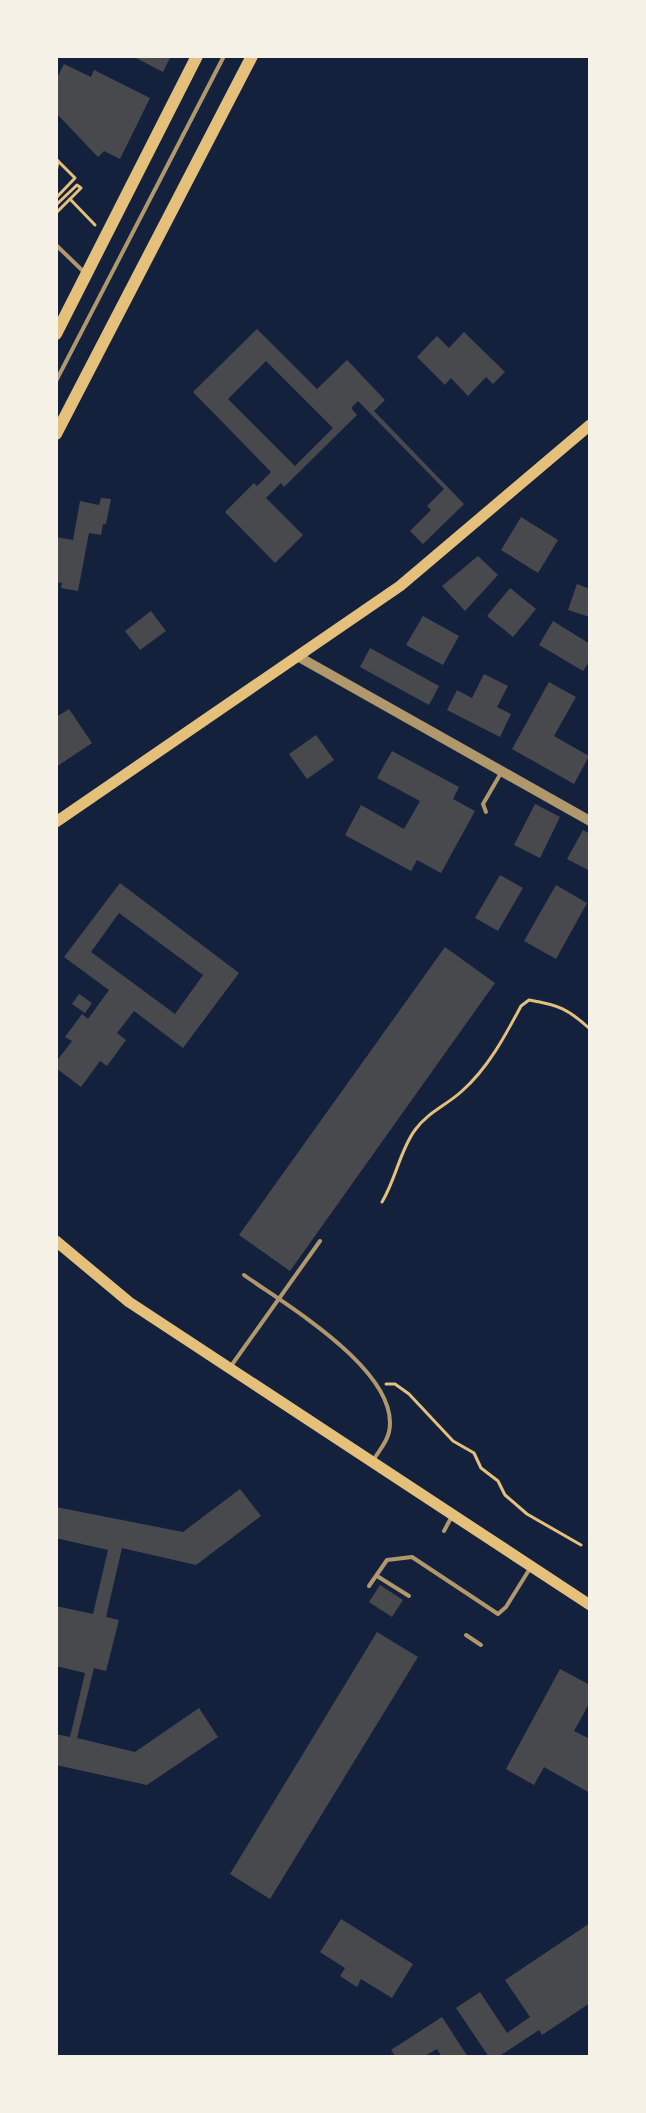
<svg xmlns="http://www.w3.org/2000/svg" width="646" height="2113" font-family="'DM Sans',sans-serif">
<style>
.building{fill:#48494c;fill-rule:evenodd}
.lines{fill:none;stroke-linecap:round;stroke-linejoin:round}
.path{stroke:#e5c07b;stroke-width:3}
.service{stroke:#b1986c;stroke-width:4}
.tertiary{stroke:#b1986c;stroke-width:10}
.secondary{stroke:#e5c07b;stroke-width:11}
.primary{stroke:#e5c07b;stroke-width:12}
</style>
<rect width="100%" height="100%" fill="#14213d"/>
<g class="building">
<polygon points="132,56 171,56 163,72"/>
<polygon points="64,64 91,77 94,70 150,98 120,159 104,151 98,157 56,113 56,80"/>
<path d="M257,329L317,389L347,360L385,400L374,411L464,504L423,544L410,531L431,510L427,506L444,489L358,401L351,408L357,415L284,487L281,483L266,498L303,535L275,563L225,512L254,483L257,486L271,472L193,392ZM266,361L333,428L295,466L228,399Z"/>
<polygon points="464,332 505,372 493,384 486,377 468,396 451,378 445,385 417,357 437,336 449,348"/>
<polygon points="101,498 111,499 106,524 103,524 101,535 89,533 78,591 61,588 62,583 56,582 56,537 73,540 80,501 99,505"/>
<polygon points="521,517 558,540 538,573 501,550"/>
<polygon points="478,556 498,575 465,611 442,586"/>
<polygon points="577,584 590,589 590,617 568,610"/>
<polygon points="510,588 536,609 513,637 487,616"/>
<polygon points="151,611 166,631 140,650 125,631"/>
<polygon points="423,616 459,636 443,665 406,645"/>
<polygon points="553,621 590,644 590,660 583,671 539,645"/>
<polygon points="370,648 439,686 429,705 360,667"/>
<polygon points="484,674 508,686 497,707 511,714 500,737 447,710 457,690 472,698"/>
<polygon points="549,682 576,697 554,736 589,756 574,784 512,749"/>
<polygon points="69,709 92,743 56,767 56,717"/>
<polygon points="316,735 334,760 307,779 289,754"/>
<polygon points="392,751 459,787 453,799 475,811 441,873 417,860 411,871 345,835 361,805 404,829 420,801 377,778"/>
<polygon points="535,804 560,817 540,858 514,845"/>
<polygon points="583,830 590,834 590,871 567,859"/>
<polygon points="500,875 523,888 498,931 475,918"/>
<path d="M120,883L239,973L183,1048L134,1011L117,1033L126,1040L107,1066L100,1061L81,1087L56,1068V1062L72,1041L65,1037L82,1014L88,1019L109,990L64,957ZM119,913L203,975L175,1014L91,952Z"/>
<polygon points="556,885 587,903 556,959 524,941"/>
<polygon points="445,947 495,983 290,1271 239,1235"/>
<polygon points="79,994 92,1003 85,1013 72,1004"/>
<polygon points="240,1489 261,1516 196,1565 122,1548 106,1617 119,1620 106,1671 94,1668 77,1738 135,1752 199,1708 218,1737 147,1785 56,1765 56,1734 70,1737 85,1673 56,1666 56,1606 93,1614 108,1550 56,1538 56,1507 183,1532"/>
<polygon points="380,1585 403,1600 392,1617 369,1602"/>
<polygon points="377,1632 418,1657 270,1899 230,1874"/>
<polygon points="560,1669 590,1685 590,1702 574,1731 590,1739 590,1793 544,1767 534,1785 506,1769"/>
<polygon points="341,1919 413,1964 392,1998 361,1979 357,1987 340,1976 345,1968 320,1952"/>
<polygon points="590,1923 590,2003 542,2035 539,2030 498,2057 489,2057 456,2008 480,1992 507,2033 530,2017 505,1980"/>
<polygon points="442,2017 468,2057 442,2057 437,2049 423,2057 396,2057 391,2050"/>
</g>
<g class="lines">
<g class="path">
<polyline points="56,159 75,178 56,198"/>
<polyline points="56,172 58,161"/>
<polyline points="70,199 95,225"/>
<polyline points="56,205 77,185 81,188 56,213"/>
<path d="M382,1202C396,1179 400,1150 415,1130C428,1112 447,1105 462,1091C488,1068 505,1036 521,1006L529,1000C559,1005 568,1009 590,1029"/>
<polyline points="386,1384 395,1384 409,1394 453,1441 474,1453 481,1468 498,1481 505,1495 527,1514 581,1545"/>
</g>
<g class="service">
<polyline points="56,245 85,273"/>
<polyline points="56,381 224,56"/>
<polyline points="486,812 483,804 501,773"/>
<path d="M244,1275C284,1304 402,1372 389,1432C387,1442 379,1451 374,1459"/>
<polyline points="231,1366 320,1241"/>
<polyline points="444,1531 452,1516"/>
<polyline points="377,1576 409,1596"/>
<polyline points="369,1586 387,1560 412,1557 498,1614 506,1607 529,1570"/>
<polyline points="466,1635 481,1645"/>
</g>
<polyline class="tertiary" points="299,657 590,821"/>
<g class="secondary">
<polyline points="56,822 400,586 590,425"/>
<polyline points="56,1241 129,1302 590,1605"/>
</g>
<g class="primary">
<polyline points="56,334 197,56"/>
<polyline points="56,434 252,56"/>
</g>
</g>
<rect width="646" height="2113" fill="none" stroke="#f6f1e7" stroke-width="116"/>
</svg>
